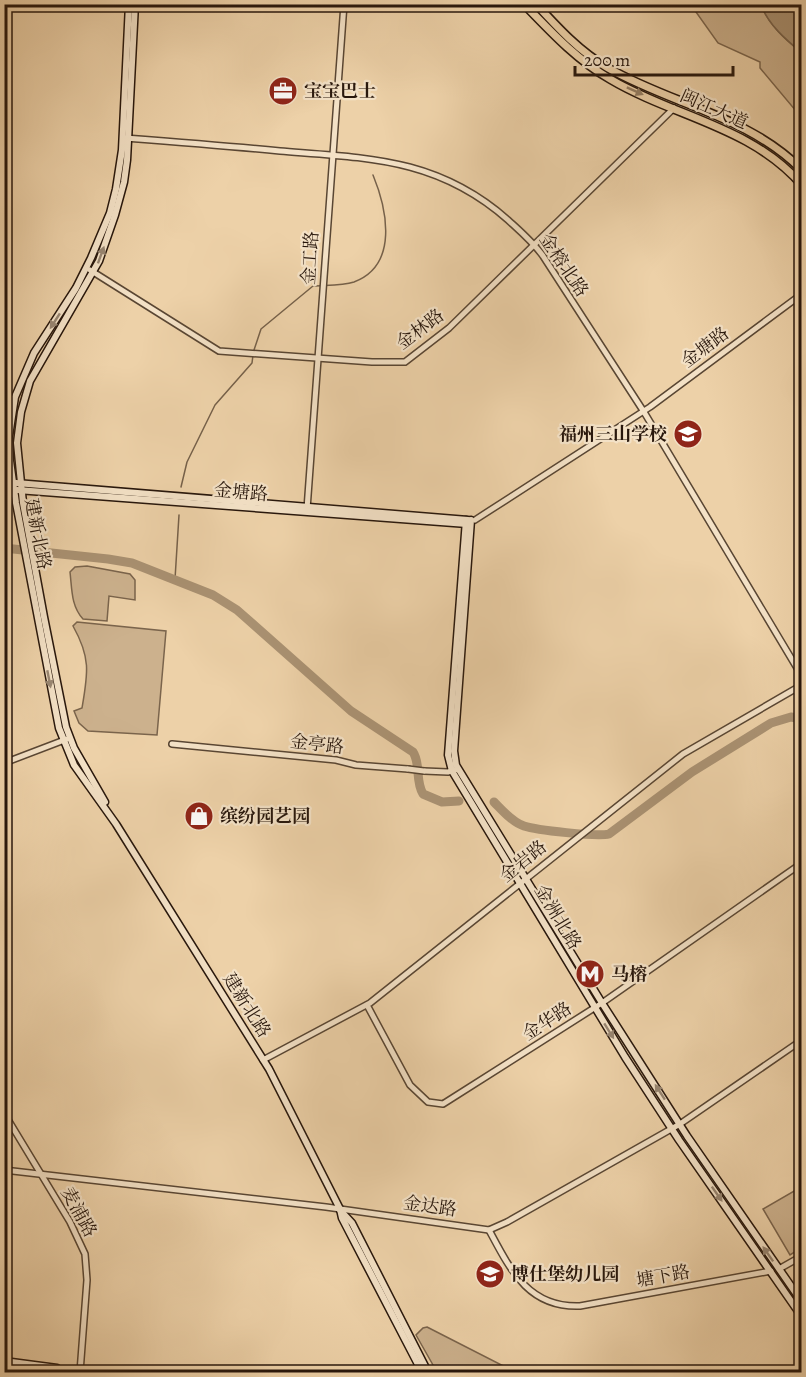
<svg xmlns="http://www.w3.org/2000/svg" width="806" height="1377" font-family="Alegreya,'Noto Serif SC',serif">
<style>
.green{fill:#ccb18d;stroke:#7a644c;stroke-width:1.5}
.water{fill:#aa9273;stroke:#76614a;stroke-width:1.5}
.lines{fill:none;stroke-linecap:round;stroke-linejoin:round}
.stream{stroke:#76614a;stroke-width:1.5}
.river{stroke:#aa9273;stroke-width:9}
.tertiary-casing{stroke:#594633;stroke-width:8}
.secondary-casing{stroke:#28170c;stroke-width:9}
.primary-casing{stroke:#28170c;stroke-width:10}
.trunk-casing{stroke:#28170c;stroke-width:10}
.tertiary{stroke:#f3e1c6;stroke-width:5}
.secondary{stroke:#f3e1c6;stroke-width:6}
.primary{stroke:#edd1a8;stroke-width:7}
.trunk{stroke:#edd1a8;stroke-width:7}
.tertiary-bridge-casing{stroke:#594633;stroke-width:8;stroke-linecap:butt}
.trunk-bridge-casing{stroke:#28170c;stroke-width:10;stroke-linecap:butt}
.tertiary-bridge{stroke:#f3e1c6;stroke-width:5}
.trunk-bridge{stroke:#edd1a8;stroke-width:7}
.oneway{fill:#947d62}
.oneway2{fill:#988672}
.labels{text-anchor:middle;stroke-width:4.5;stroke-linejoin:round;paint-order:stroke}
.poi-label{font-size:18px;font-weight:bold;fill:#28170c;stroke:#f3e1c6;text-anchor:start}
.street-label{font-size:18px;fill:#28170c;stroke:#f3e1c6}
</style>
<rect width="100%" height="100%" fill="#edd1a8"/>
<filter id="stains"><feTurbulence type="fractalNoise" baseFrequency=".00333" numOctaves="4"/><feColorMatrix values="0 0 0 0 .2 0 0 0 0 .09 0 0 0 0 .02 0 0 0 .5 -.17"/></filter>
<radialGradient id="worn" r=".72"><stop offset=".6" stop-color="#630" stop-opacity="0"/><stop offset="1" stop-color="#630" stop-opacity=".3"/></radialGradient>
<g class="green">
<path d="M691,5H761C769,25 785,39 801,52V117L760,68V62L718,43Z"/>
<path d="M87,566L130,574L135,580V600L109,596L107,621L83,619C71,606 72,589 70,572L75,567Z"/>
<path d="M77,622L166,631L157,735L88,731L79,723L74,711L82,708C88,673 91,658 73,626Z"/>
<polygon points="801,1187 801,1248 790,1255 763,1209"/>
<polygon points="427,1327 515,1372 437,1372 416,1335 423,1328"/>
</g>
<path class="water" d="M761,5H801V52C785,39 769,25 761,5Z"/>
<g class="lines">
<g class="stream">
<path d="M254,350L261,329L313,286C325,285 342,286 354,282C399,265 387,209 373,175"/>
<polyline points="181,487 187,462 215,405 252,363 253,355"/>
<polyline points="175,579 179,515"/>
</g>
<g class="river">
<path d="M4,548L108,559L132,563L213,595L237,610L351,711L413,752C421,764 415,781 423,794L442,802L459,801"/>
<path d="M494,802C502,810 512,822 524,826C536,830 597,837 609,834L692,772L771,723L791,717L802,719"/>
</g>
<g class="tertiary-casing">
<g id="tertiary">
<path d="M125,138C177,142 229,146 280,151C368,158 438,158 508,220C520,231 533,242 543,256L644,412L800,673"/>
<polyline points="90,270 219,351 372,362 405,362 449,328 674,108"/>
<polyline points="307,509 344,4"/>
<polyline points="475,520 650,407 802,294"/>
<polyline points="172,744 336,760 356,765 408,769"/>
<polyline points="4,763 67,739"/>
<polyline points="424,771 448,772 458,769"/>
<polyline points="367,1005 410,1085 428,1102 443,1104 602,1003 802,863"/>
<polyline points="263,1060 370,1003 683,754 802,685"/>
<polyline points="4,1113 70,1222 85,1254 87,1280 80,1372"/>
<polyline points="4,1170 326,1207 489,1230 507,1222 680,1124 802,1040"/>
<path d="M489,1230C510,1269 528,1308 580,1306L771,1271"/>
<polyline points="779,1269 802,1256"/>
</g>
</g>
<g class="secondary-casing">
<g id="secondary">
<polyline points="129,4 122,150 116,189 110,213 91,258 76,288 34,353 15,397 9,436 10,461 16,503 59,728 74,765 116,824 269,1069 340,1209 342,1218 422,1372"/>
<polyline points="4,482 468,520"/>
<polyline points="4,489 467,524"/>
<polyline points="466,520 448,755 452,771 625,1057 679,1140 802,1317"/>
<polyline points="471,520 454,751 456,765 602,1003 687,1136 802,1302"/>
<polyline points="800,673 802,676"/>
<polyline points="105,802 74,748 66,727 44,617 23,503 17,443 21,412 30,381 99,261 115,215 124,182 127,160 135,4"/>
<polyline points="340,1210 352,1223 428,1372"/>
<polyline points="4,1361 57,1368"/>
<polyline points="798,1372 802,1371"/>
</g>
</g>
<g class="primary-casing">
<g id="primary">
<path d="M524,4C551,32 577,60 610,79C674,117 751,126 802,185"/>
<path d="M536,4C558,28 580,52 608,68C673,105 747,115 802,170"/>
</g>
</g>
<g class="trunk-casing">
<polyline id="trunk" points="4,1367 38,1371"/>
</g>
<use href="#tertiary" class="tertiary"/>
<use href="#secondary" class="secondary"/>
<use href="#primary" class="primary"/>
<use href="#trunk" class="trunk"/>
<g class="tertiary-bridge-casing">
<polyline id="tertiary-bridge" points="408,769 424,771"/>
</g>
<g class="trunk-bridge-casing">
<polyline id="trunk-bridge" points="33,1370 104,1370 132,1372"/>
</g>
<use href="#tertiary-bridge" class="tertiary-bridge"/>
<use href="#trunk-bridge" class="trunk-bridge"/>
</g>
<defs><path id="oneway-solid" d="M-6-.8H1V-3.2L6.5 0L1 3.2V.8H-6Z" transform="scale(1.5)"/></defs>
<use class="oneway" href="#oneway-solid" transform="translate(635 91) rotate(24)"/>
<g class="oneway2">
<use href="#oneway-solid" transform="translate(101 255) rotate(-70)"/>
<use href="#oneway-solid" transform="translate(55 321) rotate(123)"/>
<use href="#oneway-solid" transform="translate(49 679) rotate(79)"/>
<use href="#oneway-solid" transform="translate(609 1031) rotate(58)"/>
<use href="#oneway-solid" transform="translate(660 1092) rotate(-123)"/>
<use href="#oneway-solid" transform="translate(717 1194) rotate(55)"/>
<use href="#oneway-solid" transform="translate(768 1254) rotate(-125)"/>
</g>
<defs>
<g id="office-disc" transform="scale(1.5)"><circle r="9.5" fill="#8f2418" stroke="#f3e1c6"/><path d="M-6-3h4V-5.5h4V-3h4V5H-6ZM-1-4.5V-3h2v-1.5ZM-6 0V1H6V0Z" fill="#fff"/></g>
<g id="school-disc" transform="scale(1.5)"><circle r="9.5" fill="#8f2418" stroke="#f3e1c6"/><path d="M0-5L7-2L0 1L-7-2ZM-4 1L0 2.5L4 1V4Q0 6-4 4Z" fill="#fff"/></g>
<g id="shop-disc" transform="scale(1.5)"><circle r="9.5" fill="#8f2418" stroke="#f3e1c6"/><path d="M-5-2.5h2.3a2.7 3.5 0 0 1 5.4 0H5L5.5 6h-11ZM-1.5-2.5h3a1.5 2.3 0 0 0-3 0Z" fill="#fff"/></g>
<g id="metro-disc" transform="scale(1.5)"><circle r="9.5" fill="#8f2418" stroke="#f3e1c6"/><path d="M-5.5 5V-5H-3L0 0L3-5H5.5V5H3V-.5L0 4L-3-.5V5Z" fill="#fff"/></g>
</defs>
<g fill-rule="evenodd">
<use href="#office-disc" x="283" y="91"/>
<use href="#school-disc" x="688" y="434"/>
<use href="#shop-disc" x="199" y="816"/>
<use href="#metro-disc" x="590" y="974"/>
<use href="#school-disc" x="490" y="1274"/>
</g>
<g class="labels">
<g class="poi-label">
<text x="304" y="97">宝宝巴士</text>
<text x="667" y="440" text-anchor="end">福州三山学校</text>
<text x="220" y="822">缤纷园艺园</text>
<text x="611" y="980">马榕</text>
<text x="511" y="1280">博仕堡幼儿园</text>
</g>
<g class="street-label">
<text transform="translate(714 109) rotate(24)" y="6">闽江大道</text>
<text transform="translate(310 258) rotate(-86)" y="6">金工路</text>
<text transform="translate(564 265) rotate(56)" y="6">金榕北路</text>
<text transform="translate(420 329) rotate(-37)" y="6">金林路</text>
<text transform="translate(705 347) rotate(-37)" y="6">金塘路</text>
<text transform="translate(241 492) rotate(5)" y="6">金塘路</text>
<text transform="translate(38 534) rotate(79)" y="6">建新北路</text>
<text transform="translate(317 744) rotate(7)" y="6">金亭路</text>
<text transform="translate(523 861) rotate(-39)" y="6">金岩路</text>
<text transform="translate(558 917) rotate(59)" y="6">金洲北路</text>
<text transform="translate(247 1005) rotate(58)" y="6">建新北路</text>
<text transform="translate(547 1021) rotate(-33)" y="6">金华路</text>
<text transform="translate(430 1206) rotate(8)" y="6">金达路</text>
<text transform="translate(79 1212) rotate(61)" y="6">麦浦路</text>
<text transform="translate(663 1276) rotate(-10)" y="6">塘下路</text>
</g>
</g>
<rect width="806" height="1377" fill="none" stroke="#edd1a8" stroke-width="24"/>
<rect x="6" y="6" width="794" height="1365" fill="none" stroke="#28170c" stroke-width="3"/>
<rect x="12" y="12" width="782" height="1353" fill="none" stroke="#28170c" stroke-width="1.5"/>
<path d="M575 66v9h158v-9" fill="none" stroke="#28170c" stroke-width="3"/>
<text x="584" y="66" font-size="18" fill="#28170c" stroke="#f3e1c6" stroke-width="4.5" paint-order="stroke">200 m</text>
<rect width="100%" height="100%" filter="url(#stains)"/>
<rect width="100%" height="100%" fill="url(#worn)"/>
</svg>
